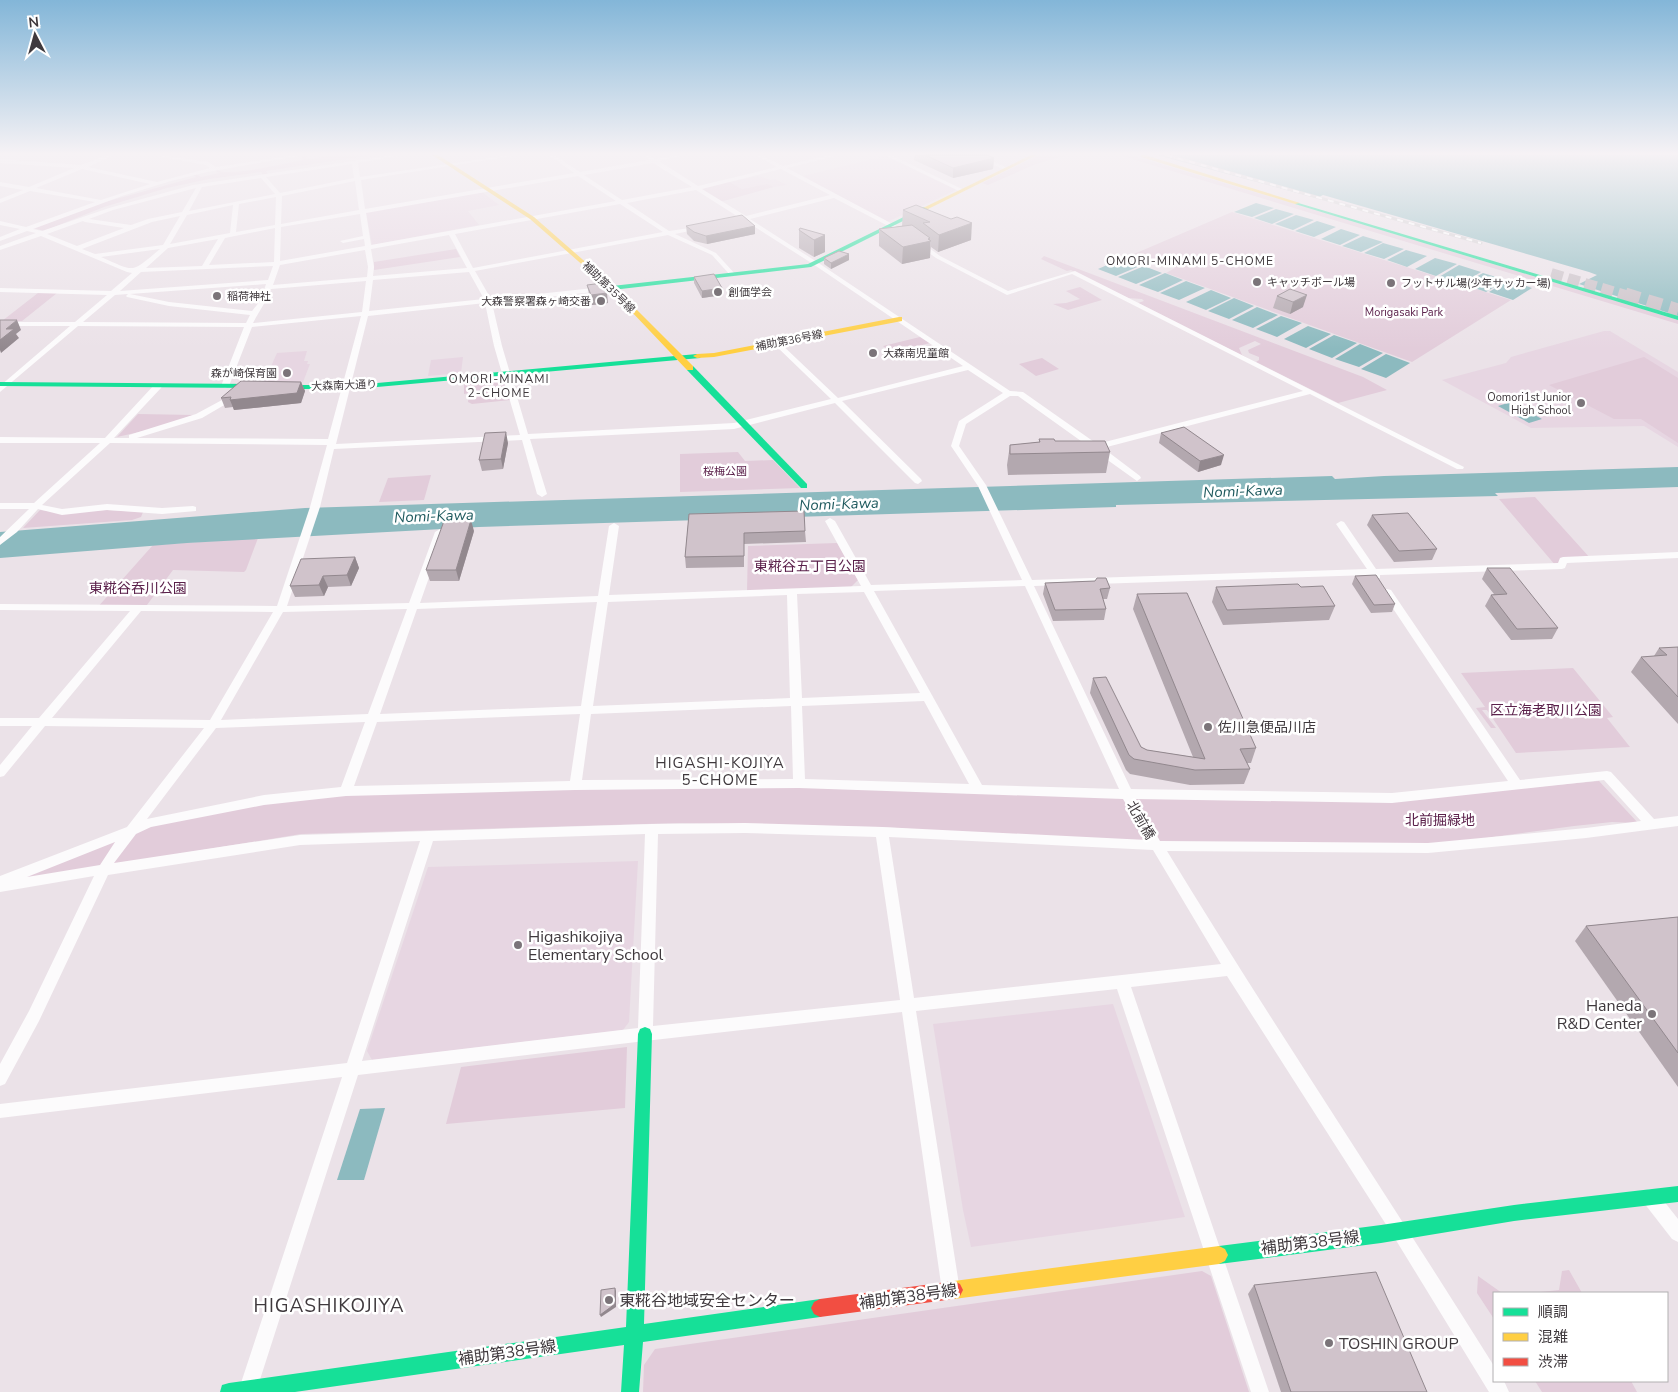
<svg xmlns="http://www.w3.org/2000/svg" width="1678" height="1392" font-family="'Nunito Sans','Noto Sans JP',sans-serif">
<style>
.built{fill:#e7d6e2}
.green{fill:#e2ccda}
.water{fill:#8cbabf}
.pier{fill:#ebe2e8}
.lines{fill:none;stroke-linecap:round;stroke-linejoin:round}
.highway-tunnel-far1{stroke:#c9c0c6;stroke-width:12;stroke-dasharray:12 5.5;stroke-linecap:butt}
.highway-tunnel{stroke:#c9c0c6;stroke-width:15;stroke-dasharray:15 8;stroke-linecap:butt}
.street{fill:#fcfbfc;fill-rule:evenodd}
.fast{fill:#16e098;fill-rule:evenodd}
.slow{fill:#ffcf43;fill-rule:evenodd}
.jam{fill:#f24e42;fill-rule:evenodd}
.rail-casing{stroke:#d4d1d3;stroke-width:3}
.rail{stroke:#fff;stroke-width:2;stroke-dasharray:6;stroke-linecap:butt}
.wall{fill:#b3a8af}
.shaded-wall{fill:#92888e}
.building{fill:#d0c3cb;stroke:#92888e}
.poi-dot{fill:#7b7479;stroke:#fff;stroke-width:2}
.labels{text-anchor:middle;stroke-width:5;stroke-linejoin:round;paint-order:stroke}
.far-poi-label{font-size:11px;fill:#3f393d;stroke:#fff;text-anchor:start}
.far-street-label{font-size:11px;fill:#3f393d;stroke:#fff}
.far-park-label{font-size:11px;fill:#5b214b;stroke:#fff}
.far-neighbourhood-label{font-size:12px;letter-spacing:1px;fill:#3f393d;stroke:#fff}
.park-label{font-size:14px;fill:#5b214b;stroke:#fff}
.poi-label{font-size:14px;fill:#3f393d;stroke:#fff;text-anchor:start}
.street-label{font-size:14px;fill:#3f393d;stroke:#fff}
.water-label{font-size:15px;font-style:italic;fill:#1f5a5e;stroke:#fff}
.neighbourhood-label{font-size:15px;letter-spacing:1px;fill:#3f393d;stroke:#fff}
.near-poi-label{font-size:16px;fill:#3f393d;stroke:#fff;text-anchor:start}
.near-street-label{font-size:16px;fill:#3f393d;stroke:#fff}
.near-quarter-label{font-size:19px;letter-spacing:1px;fill:#3f393d;stroke:#fff}
</style>
<rect width="100%" height="100%" fill="#ebe2e8"/>
<g class="built">
<polygon points="885,156 955,189 954,191 887,222 803,176"/>
<polygon points="758,176 771,180 775,179 787,185 774,187 767,184 742,189 730,182"/>
<polygon points="482,192 499,205 468,211 479,225 372,245 366,212"/>
<polygon points="1604,331 1610,331 1678,372 1678,447 1644,426 1531,428 1442,380 1506,363 1511,357"/>
<polygon points="307,351 304,361 308,361 307,364 310,364 303,382 264,382 277,353"/>
<polygon points="463,357 461,373 428,376 431,360"/>
<polygon points="638,861 629,1022 623,1030 372,1060 367,1051 428,867"/>
<polygon points="1113,1004 1185,1217 971,1247 963,1210 933,1024"/>
</g>
<g class="green">
<path d="M338,155H373L266,171L268,175L264,176L261,172L209,179L167,188L104,207L44,231L33,228L105,202L196,177L193,175L196,174L201,177L219,173L214,170C218,170 221,172 225,172C247,173 280,164 303,160L301,156H304L308,159Z"/>
<polygon points="1039,155 1068,155 1036,164 988,185 982,183"/>
<polygon points="1119,155 1134,155 1678,320 1678,324"/>
<polygon points="728,181 742,189 767,184 774,187 720,202 698,188"/>
<polygon points="1232,212 1511,300 1412,362 1166,273 1175,268 1134,254"/>
<polygon points="456,249 460,257 374,270 374,262"/>
<polygon points="1044,256 1363,377 1387,390 1338,403 1256,362 1259,360 1259,357 1249,353 1248,350 1261,344 1255,341 1239,348 1242,355 1251,360 1138,303 1144,301 1142,299 1128,298 1071,270 1067,271 1041,259"/>
<polygon points="1080,287 1102,300 1068,310 1053,304 1066,303 1080,299 1066,291"/>
<polygon points="38,293 57,293 22,321 2,321"/>
<polygon points="920,337 930,343 892,353 883,346"/>
<polygon points="1644,357 1678,378 1678,443 1641,419 1614,419 1549,385"/>
<polygon points="1042,358 1059,369 1036,376 1019,364"/>
<polygon points="502,377 510,400 472,404 468,402 469,393 464,394 464,381"/>
<polygon points="138,414 194,415 148,430 117,437"/>
<polygon points="738,452 745,461 773,460 800,488 680,492 680,454"/>
<polygon points="431,475 424,500 379,502 388,478"/>
<polygon points="1535,497 1591,559 1564,560 1556,566 1499,499"/>
<polygon points="40,510 64,513 105,510 143,512 141,517 132,520 23,528"/>
<polygon points="258,538 246,570 244,572 173,570 144,609 96,609 153,545"/>
<polygon points="837,543 858,580 851,587 747,591 748,546"/>
<polygon points="1573,668 1613,717 1607,718 1630,747 1516,753 1487,710 1482,710 1496,728 1491,728 1476,708 1485,707 1461,673"/>
<polygon points="1599,781 1638,823 1612,822 1574,826 1434,845 1343,847 1054,839 883,827 679,823 301,834 0,883 148,827 264,803 345,793 764,786 1396,800"/>
<polygon points="627,1047 625,1108 446,1124 461,1067"/>
<polygon points="1569,1270 1582,1293 1531,1293 1559,1290 1562,1271"/>
<polygon points="1202,1271 1211,1276 1249,1392 643,1392 644,1365 655,1349"/>
<polygon points="1478,1276 1502,1293 1494,1293 1494,1319 1477,1293"/>
<polygon points="1535,1381 1631,1381 1637,1392 1542,1392"/>
</g>
<g class="water">
<polygon points="1134,155 1678,155 1678,316 1579,284 1597,275 1589,272 1323,195 1302,206"/>
<polygon points="1256,203 1274,208 1252,217 1234,212"/>
<polygon points="1276,209 1294,214 1272,224 1254,218"/>
<polygon points="1296,215 1314,220 1293,230 1275,224"/>
<polygon points="1317,221 1336,227 1314,237 1295,231"/>
<polygon points="1341,229 1360,235 1340,245 1321,239"/>
<polygon points="1363,236 1383,242 1361,252 1342,246"/>
<polygon points="1383,243 1404,249 1384,259 1364,253"/>
<polygon points="1406,250 1427,256 1407,267 1387,260"/>
<polygon points="1123,258 1142,265 1116,276 1098,269"/>
<polygon points="1435,258 1457,264 1436,276 1415,269"/>
<polygon points="1459,265 1481,272 1461,284 1439,277"/>
<polygon points="1144,266 1162,273 1136,284 1118,277"/>
<polygon points="1165,273 1183,280 1158,292 1139,285"/>
<polygon points="1483,273 1506,280 1486,292 1463,284"/>
<polygon points="1508,280 1532,288 1513,300 1489,292"/>
<polygon points="1186,281 1205,288 1179,300 1160,293"/>
<polygon points="1211,290 1231,298 1206,310 1186,302"/>
<polygon points="1234,298 1254,306 1229,319 1208,311"/>
<polygon points="1257,307 1278,315 1253,328 1232,320"/>
<polygon points="1281,316 1302,323 1277,337 1256,329"/>
<polygon points="1308,326 1331,334 1306,348 1284,339"/>
<polygon points="1334,335 1357,343 1332,358 1309,349"/>
<polygon points="1360,344 1383,353 1359,367 1335,359"/>
<polygon points="1386,354 1410,363 1386,378 1361,369"/>
<polygon points="1511,402 1542,419 1529,423 1498,406"/>
<polygon points="1678,467 1678,487 1495,493 1498,496 1116,505 1116,507 479,527 187,543 0,558 0,532 305,508 1332,476 1335,479 1384,476"/>
<polygon points="385,1108 364,1180 337,1180 360,1109"/>
</g>
<polygon class="pier" points="1131,155 1157,155 1320,199 1305,207"/>
<g class="lines">
<polyline class="highway-tunnel-far1" points="1551,274 1629,297"/>
<polyline class="highway-tunnel" points="1625,295 1678,311"/>
<g class="street">
<path d="M107,155H114L88,167L157,182L210,168L206,165L161,157L159,155L208,162L216,167L295,155H305L207,172L171,181L122,196L33,229L42,231L109,208L193,185L393,155H403L358,163L360,177L509,155H520L361,180L365,209L574,173L549,155H554L580,172L649,160L643,155H648L655,159L680,155V156L659,161L698,186L777,167L756,155H761L783,166L829,155H836V156L787,168L902,229V231H898L834,198L750,219L817,262L1010,391L1023,392L1097,444L1303,391L1072,274L1007,295L936,258L917,244V242H921L940,256L1008,291L1075,271L1464,467L1463,469H1457L1310,394L1103,448L1140,476L1141,478L1137,481L1018,396H1010L966,424L959,446L986,485L1032,580L1367,569L1336,524L1341,521L1344,522L1376,569L1558,563L1560,558L1563,557L1678,552V558L1567,563L1565,568L1562,569L1380,575V578L1376,579L1370,575L1034,586L1131,789L1392,793L1508,781L1382,592L1387,589L1391,590L1520,780L1607,771L1611,772L1654,819L1678,816V826L1586,838L1428,853L1167,851C1273,1025 1386,1193 1494,1366V1381H1504L1509,1392H1489L1394,1237L1227,976L1131,987L1269,1392H1251L1117,989L916,1011L960,1291L957,1297L951,1300L945,1297L942,1291L902,1012L645,1041L358,1075L256,1392H238L342,1077L0,1118V1104L347,1063L420,841L300,845L108,875L39,1021L5,1084L0,1086V1064L29,1011L94,876L0,892V876L127,827L204,728L45,726L4,776L0,777V765L32,726H0V718H39L130,611L0,610V604L277,606L310,507L327,445L110,443L42,505L62,509L107,504L162,508L193,506L196,507V511L162,514L107,510L62,515L38,509L17,532L0,545V537L29,509H0V503H34L100,443H0V437L105,438L155,384H158L162,386L161,388L114,438H129V435L196,414L235,393L239,395L238,397L202,418L137,438L328,439L361,316L252,327L229,386L225,388L221,386L244,327L78,326L0,392V386L70,326H0V322H75L107,295L0,292V288L111,291L132,273L127,272L41,236L0,250V246L36,233L27,231L0,241V237L20,229L0,225V221L26,227L95,202L30,191L0,203V199L23,190L0,186V182L29,187L74,168L0,163V159L81,165ZM653,163L692,187L622,200L584,175ZM352,164L354,178L280,193L266,177ZM82,169L150,184L101,200L36,188ZM781,169L830,195L746,216L702,189ZM578,176L616,201L371,245L366,213ZM261,178L275,194L189,211L202,187ZM355,181L359,210L281,224L282,196ZM196,188L182,212L148,219L131,225L89,219L113,210ZM696,190L740,218V220H744L813,264L963,366L838,398L778,341L774,343L775,345L831,399L734,423L528,434L502,346L492,303L612,290L615,288L612,286L491,299L475,271L668,235L712,255L731,276H735V274L716,253L675,234L704,228V226L669,231L627,203ZM276,197L275,225L236,232L239,204ZM620,204L663,232L473,268L455,234ZM233,205L230,233L170,244L187,215ZM360,214L363,236L340,241L343,243L364,239L365,246L280,261L281,227ZM180,216L163,245L95,254L82,249L152,222ZM83,221L85,222L124,228L77,246L47,234ZM275,228L274,262L209,265L225,238ZM449,235L467,268L373,276L374,267L371,249ZM218,239L202,266L146,268L168,248ZM160,249C130,274 136,272 101,257ZM365,250L368,267L367,277L273,285L280,265ZM273,266L268,280L120,291L141,272ZM469,272L484,299L369,311L373,280ZM366,281L362,312L253,323C259,311 267,301 271,289ZM266,284L261,300L252,311L169,302L130,294ZM128,294L126,296L127,297L169,306L250,315L246,323L83,322L115,295ZM485,303L494,346L520,435L336,444L368,316ZM968,370L1003,393L959,421L951,446L978,486L1022,580L871,585L835,521L830,518L825,521L861,586L609,595L619,526L614,523L609,526L598,596L420,603L445,532L440,529L435,532L409,603L287,606L320,507L334,449L522,440L537,494L542,497L547,494L530,439L734,429L835,403L915,483L918,484L922,481L921,479L842,401ZM1025,586L1119,789L982,785L874,591ZM864,592L920,693L802,698L797,594ZM787,595L790,698L593,706L608,602ZM597,602L581,706L380,714L417,609ZM407,609L368,714L221,720L283,612ZM141,611L273,612L210,720L52,718ZM924,701L969,784L805,779L802,706ZM791,706L793,779L582,780L591,714ZM580,714L570,781L354,786L377,722ZM365,722L341,787L264,795L147,819L216,728ZM1604,780L1641,821L1586,828L1428,843L1160,841L1136,799L1392,803ZM799,788L1123,799L1147,840L882,827L745,823L652,824L300,835L114,863L136,834L151,827L264,805L346,796L575,790ZM745,833L876,837L900,1000L653,1026L658,834ZM645,834L638,1028L362,1061L433,841ZM889,837L1153,850L1221,964L914,998ZM115,842L100,865L27,877Z"/>
<polygon points="885,155 891,155 964,190 959,191"/>
<polygon points="970,155 977,155 1008,168 1003,169"/>
<polygon points="1650,1189 1656,1191 1678,1219 1678,1242 1672,1239 1644,1203 1642,1197 1644,1191"/>
</g>
<g class="fast">
<polygon points="1295,202 1678,316 1678,320 1295,204"/>
<polygon points="924,207 929,208 811,267 612,290 609,288 612,286 808,264"/>
<polygon points="697,354 701,356 700,358 355,389 282,389 278,387 282,385 355,385"/>
<polygon points="687,366 693,366 807,484 807,488 801,488 687,370"/>
<polygon points="0,382 255,384 259,386 255,388 0,386"/>
<polygon points="645,1027 650,1029 652,1034 644,1324 820,1299 826,1302 829,1308 826,1314 820,1317 643,1342 639,1392 621,1392 624,1345 295,1392 220,1392 222,1385 229,1383 626,1327 638,1034 640,1029"/>
<polygon points="1678,1186 1678,1202 1514,1221 1381,1243 1219,1264 1213,1261 1210,1255 1213,1249 1219,1246 1381,1225 1514,1205"/>
</g>
<g class="slow">
<polygon points="432,155 438,155 534,217 614,287 693,366 693,370 687,370 610,289 530,219"/>
<polygon points="1031,155 1037,155 928,209 923,208"/>
<polygon points="1141,155 1145,155 1300,203 1295,204 1141,157"/>
<polygon points="899,317 902,317 902,321 714,357 697,358 693,356 697,354 714,353"/>
<polygon points="1219,1246 1225,1249 1228,1255 1225,1261 1219,1264 954,1299 948,1296 945,1290 948,1284 954,1281"/>
</g>
<polygon class="jam" points="954,1281 960,1284 963,1290 960,1296 954,1299 820,1317 814,1314 811,1308 814,1302 820,1299"/>
<g class="rail-casing">
<polyline id="rail" points="1166,155 1481,243"/>
</g>
<use href="#rail" class="rail"/>
</g>
<g class="wall">
<polygon points="915,155 986,155 994,158 993,169 953,178 914,160"/>
<polygon points="903,210 971,240 938,252 931,247 930,258 902,264 879,246 879,229 902,226"/>
<polygon points="686,226 755,226 755,234 707,244 694,241 687,234"/>
<polygon points="799,230 825,235 825,252 814,257 799,248"/>
<polygon points="824,258 849,260 831,269 824,264"/>
<polygon points="694,277 723,295 702,298 694,283"/>
<polygon points="587,285 608,303 592,305 589,294"/>
<polygon points="1290,289 1303,307 1290,314 1273,308 1277,296"/>
<polygon points="301,382 305,391 301,403 234,410 233,407 225,408 221,398"/>
<polygon points="1161,433 1221,465 1198,472 1159,443"/>
<polygon points="1039,439 1110,452 1106,473 1008,475 1007,465 1010,445 1039,442"/>
<polygon points="508,443 503,469 482,471 479,460"/>
<polygon points="689,514 805,531 806,542 744,544 744,567 686,568 685,557"/>
<polygon points="1372,515 1437,549 1432,560 1394,562 1367,525"/>
<polygon points="474,531 459,581 430,581 426,570"/>
<polygon points="355,557 359,568 351,586 328,587 324,596 295,597 290,586"/>
<polygon points="1487,568 1558,628 1552,639 1511,640 1485,606 1491,595 1494,594 1482,579"/>
<polygon points="1355,576 1395,604 1392,612 1371,613 1352,584"/>
<polygon points="1095,581 1110,588 1107,599 1103,599 1106,609 1104,620 1053,621 1043,594 1045,583"/>
<polygon points="1216,587 1301,587 1335,606 1329,620 1223,625 1212,602"/>
<polygon points="1137,594 1256,748 1251,763 1247,763 1250,769 1244,784 1190,785 1130,774 1126,770 1090,693 1093,678 1141,747 1147,750 1193,757 1133,609"/>
<polygon points="1678,647 1678,724 1631,672 1641,657 1654,656 1659,648"/>
<polygon points="1678,917 1678,1087 1575,941 1586,926"/>
<polygon points="1254,1285 1427,1392 1281,1392 1248,1294"/>
</g>
<g class="shaded-wall">
<polygon points="994,158 993,169 953,178 953,168"/>
<polygon points="972,223 971,240 938,252 939,235"/>
<polygon points="755,226 755,234 707,244 706,236"/>
<polygon points="825,235 825,252 814,257 814,240"/>
<polygon points="930,238 930,258 902,264 903,247"/>
<polygon points="849,254 849,260 831,269 831,263"/>
<polygon points="722,288 723,295 702,298 702,291"/>
<polygon points="607,293 608,303 592,305 591,295"/>
<polygon points="1307,295 1303,307 1290,314 1293,302"/>
<polygon points="17,320 21,330 16,334 19,338 1,353 0,350 0,340 6,329"/>
<polygon points="301,382 305,391 301,403 234,410 230,400"/>
<polygon points="506,432 508,443 503,469 501,459"/>
<polygon points="1224,455 1221,465 1198,472 1200,461"/>
<polygon points="471,520 474,531 459,581 456,570"/>
<polygon points="355,557 359,568 351,586 347,575"/>
<polygon points="323,576 328,587 324,596 319,585"/>
<polygon points="615,1288 616,1291 616,1307 601,1317 600,1315"/>
</g>
<g class="building">
<polygon points="925,155 986,155 994,158 953,168"/>
<polygon points="916,205 951,219 957,217 972,223 939,235 923,223 930,222 903,210"/>
<polygon points="742,215 755,226 706,236 694,232 686,226"/>
<polygon points="912,225 930,238 928,239 931,241 903,247 879,229"/>
<polygon points="800,228 825,235 814,240 799,230"/>
<polygon points="839,251 849,254 831,263 824,258"/>
<polygon points="714,274 722,288 702,291 694,277"/>
<polygon points="603,283 607,293 591,295 587,285"/>
<polygon points="1290,289 1307,295 1293,302 1277,296"/>
<polygon points="0,320 17,320 6,329 14,329 0,340"/>
<polygon points="241,381 301,382 297,393 230,400 231,397 221,398"/>
<polygon points="1184,427 1224,455 1200,461 1161,433"/>
<polygon points="506,432 501,459 479,460 485,433"/>
<polygon points="1039,439 1054,439 1055,441 1105,441 1110,452 1010,454 1010,445 1040,442"/>
<polygon points="804,511 805,531 744,533 744,556 685,557 689,514"/>
<polygon points="1408,513 1437,549 1399,551 1372,515"/>
<polygon points="471,520 456,570 426,570 444,521"/>
<polygon points="355,557 347,575 323,576 319,585 290,586 301,559"/>
<polygon points="1487,568 1510,568 1558,628 1517,629 1491,595 1507,594"/>
<polygon points="1376,575 1395,604 1374,605 1355,576"/>
<polygon points="1097,578 1106,578 1110,588 1100,589 1106,609 1055,610 1045,583 1095,581"/>
<polygon points="1298,584 1301,587 1323,586 1335,606 1227,610 1216,587"/>
<polygon points="1187,593 1256,748 1240,749 1250,769 1195,770 1134,759 1129,755 1093,678 1106,677 1141,747 1147,750 1205,759 1137,594"/>
<polygon points="1678,647 1678,697 1641,657 1667,655 1659,648"/>
<polygon points="1678,917 1678,1053 1586,926"/>
<polygon points="1376,1272 1427,1392 1291,1392 1254,1285"/>
<polygon points="615,1288 615,1304 600,1315 601,1290"/>
</g>
<linearGradient id="sky" x2="0" y2="1"><stop stop-color="#83b6d8"/><stop offset="0.44" stop-color="#f6f2f5"/><stop offset="1" stop-color="#f6f2f5" stop-opacity="0"/></linearGradient>
<rect width="1678" height="349" fill="url(#sky)"/>
<g class="poi-dot">
<circle cx="1257" cy="282" r="5"/>
<circle cx="1391" cy="283" r="5"/>
<circle cx="718" cy="292" r="5"/>
<circle cx="217" cy="296" r="5"/>
<circle cx="601" cy="301" r="5"/>
<circle cx="873" cy="353" r="5"/>
<circle cx="287" cy="373" r="5"/>
<circle cx="1581" cy="403" r="5"/>
<circle cx="1208" cy="727" r="5"/>
<circle cx="518" cy="945" r="5"/>
<circle cx="1652" cy="1014" r="5"/>
<circle cx="609" cy="1300" r="5"/>
<circle cx="1329" cy="1343" r="5"/>
</g>
<g class="labels">
<g class="far-poi-label">
<text x="1267" y="286">キャッチボール場</text>
<text x="1401" y="287">フットサル場(少年サッカー場)</text>
<text x="728" y="296">創価学会</text>
<text x="227" y="300">稲荷神社</text>
<text x="591" y="305" text-anchor="end">大森警察署森ヶ崎交番</text>
<text x="883" y="357">大森南児童館</text>
<text x="277" y="377" text-anchor="end">森が崎保育園</text>
<text x="1571" y="401" text-anchor="end">Oomori1st Junior<tspan x="1571" dy="13">High School</tspan></text>
</g>
<g class="far-street-label">
<text transform="translate(609 287) rotate(44)" y="4">補助第35号線</text>
<text transform="translate(789 340) rotate(-11)" y="4">補助第36号線</text>
<text transform="translate(344 385) rotate(-2)" y="4">大森南大通り</text>
</g>
<g class="far-park-label">
<text x="1404" y="316">Morigasaki Park</text>
<text x="725" y="475">桜梅公園</text>
</g>
<g class="far-neighbourhood-label">
<text x="1190" y="265">OMORI-MINAMI 5-CHOME</text>
<text x="499" y="383">OMORI-MINAMI<tspan x="499" dy="14">2-CHOME</tspan></text>
</g>
<g class="park-label">
<text x="810" y="571">東糀谷五丁目公園</text>
<text x="138" y="593">東糀谷呑川公園</text>
<text x="1546" y="715">区立海老取川公園</text>
<text x="1440" y="825">北前掘緑地</text>
</g>
<g class="poi-label">
<text x="1218" y="732">佐川急便品川店</text>
</g>
<g class="street-label">
<text transform="translate(1141 820) rotate(60)" y="5">北前橋</text>
</g>
<g class="water-label">
<text transform="translate(1243 491) rotate(-2)" y="5">Nomi-Kawa</text>
<text transform="translate(839 504) rotate(-2)" y="5">Nomi-Kawa</text>
<text transform="translate(434 516) rotate(-2)" y="5">Nomi-Kawa</text>
</g>
<g class="neighbourhood-label">
<text x="720" y="768">HIGASHI-KOJIYA<tspan x="720" dy="17">5-CHOME</tspan></text>
</g>
<g class="near-poi-label">
<text x="528" y="942">Higashikojiya<tspan x="528" dy="18">Elementary School</tspan></text>
<text x="1642" y="1011" text-anchor="end">Haneda<tspan x="1642" dy="18">R&amp;D Center</tspan></text>
<text x="619" y="1306">東糀谷地域安全センター</text>
<text x="1339" y="1349">TOSHIN GROUP</text>
</g>
<g class="near-street-label">
<text transform="translate(1310 1242) rotate(-7)" y="6">補助第38号線</text>
<text transform="translate(908 1296) rotate(-8)" y="6">補助第38号線</text>
<text transform="translate(507 1352) rotate(-8)" y="6">補助第38号線</text>
</g>
<g class="near-quarter-label">
<text x="329" y="1312">HIGASHIKOJIYA</text>
</g>
</g>
<rect x="1493" y="1292" width="175" height="90" fill="#ffffff" stroke="#b2b0b1"/>
<rect x="1503" y="1308" width="25" height="8" fill="#16e098" stroke="#b2b0b1"/>
<text x="1538" y="1317" font-size="15" fill="#3f393d">順調</text>
<rect x="1503" y="1333" width="25" height="8" fill="#ffcf43" stroke="#b2b0b1"/>
<text x="1538" y="1342" font-size="15" fill="#3f393d">混雑</text>
<rect x="1503" y="1358" width="25" height="8" fill="#f24e42" stroke="#b2b0b1"/>
<text x="1538" y="1367" font-size="15" fill="#3f393d">渋滞</text>
<g transform="translate(35 35) rotate(354)" stroke="#ffffff" stroke-width="4" paint-order="stroke">
<path d="M0-4L9 19L0 12L-9 19Z" fill="#3f393d"/>
<text y="-8" font-size="14" font-weight="bold" text-anchor="middle" fill="#3f393d">N</text>
</g>
</svg>
